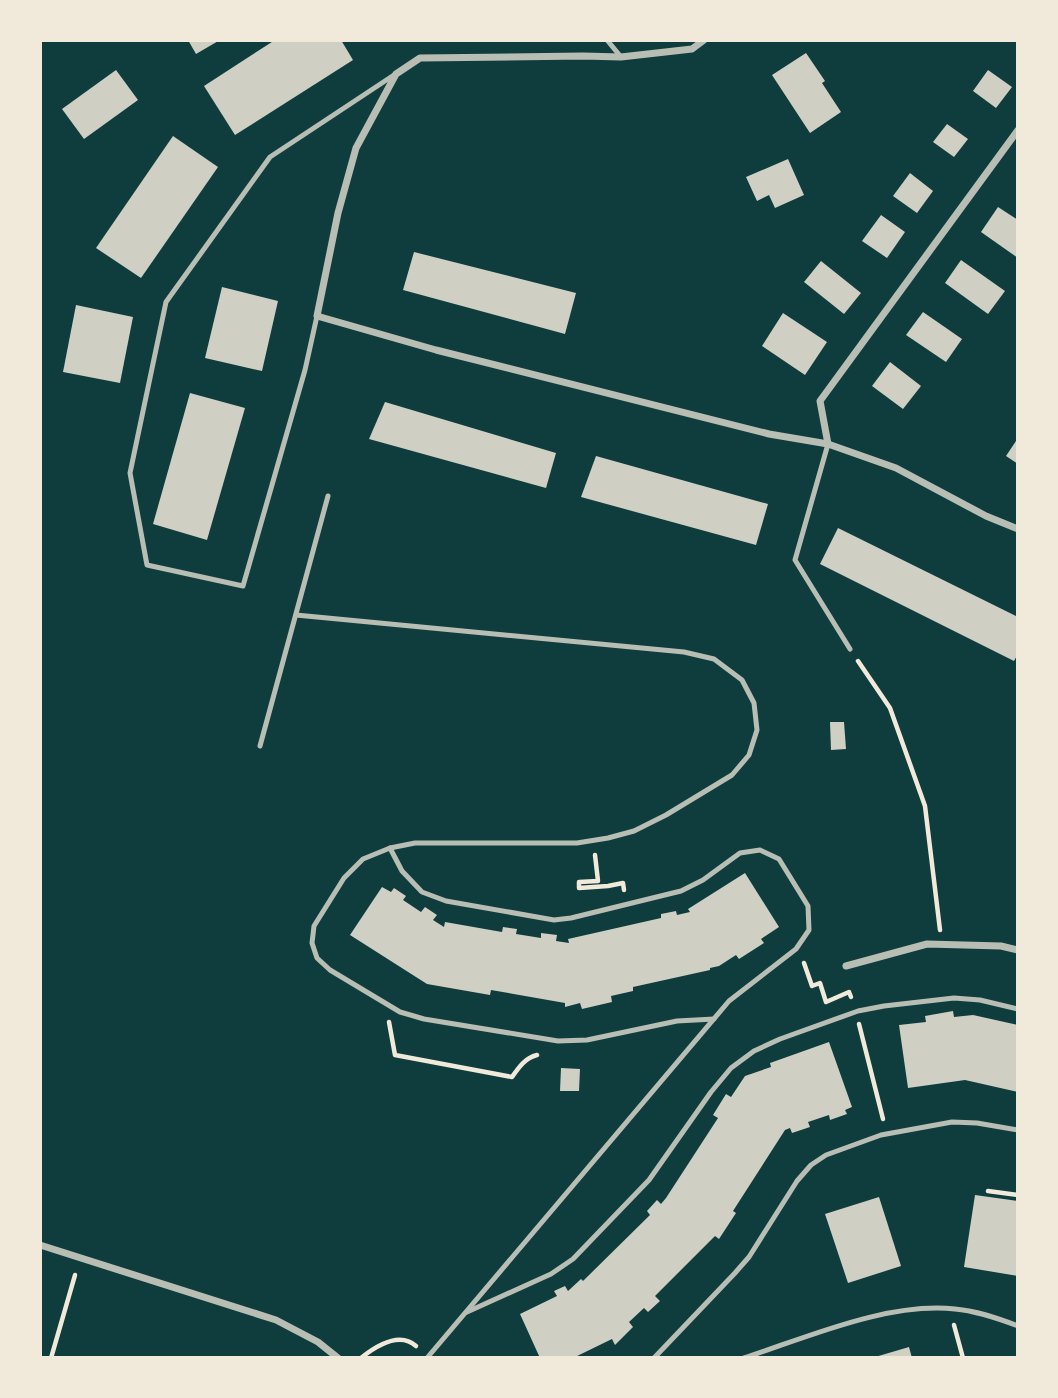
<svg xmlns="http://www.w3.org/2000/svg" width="1058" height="1398" font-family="Arial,sans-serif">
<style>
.building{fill:#cfcfc3}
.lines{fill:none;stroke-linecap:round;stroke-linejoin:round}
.path{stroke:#f1e9da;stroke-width:4.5}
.service{stroke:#b8beb3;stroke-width:5}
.minor{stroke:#b8beb3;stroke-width:7}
</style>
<rect width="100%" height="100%" fill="#0f3d3e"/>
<g class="building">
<polygon points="188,40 220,40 196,54"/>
<polygon points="275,40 341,40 353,60 235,135 204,86"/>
<polygon points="806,53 825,81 822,83 841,112 810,133 772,75"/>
<polygon points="116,70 138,100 84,139 62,109"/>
<polygon points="988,70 1012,87 996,108 973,91"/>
<polygon points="947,124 968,139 954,157 933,142"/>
<polygon points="173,136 218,167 141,278 96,248"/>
<polygon points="788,159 804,195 775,208 769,195 757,201 746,177"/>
<polygon points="910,173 933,191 917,213 893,196"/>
<polygon points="998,207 1018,220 1018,258 981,232"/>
<polygon points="881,215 905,232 887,258 862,241"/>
<polygon points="414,252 576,293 565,334 403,290"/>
<polygon points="961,260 1005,291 988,314 945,283"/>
<polygon points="821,261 861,293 844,314 804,282"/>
<polygon points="222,287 278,301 262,371 205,358"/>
<polygon points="76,305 133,317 120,383 63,372"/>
<polygon points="923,312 962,339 946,362 906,335"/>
<polygon points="783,313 827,342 805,375 762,346"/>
<polygon points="890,362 921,386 903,409 872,386"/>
<polygon points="190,393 245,408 207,540 153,524"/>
<polygon points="385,402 556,453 546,488 369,439"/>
<polygon points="1018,438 1018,464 1006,456"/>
<polygon points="596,456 768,504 756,545 581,497"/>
<polygon points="838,528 1018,617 1018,654 1014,661 820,564"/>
<polygon points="830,722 844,722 846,749 831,750"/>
<polygon points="745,873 779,927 761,939 764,943 739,959 736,955 719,966 710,968 710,970 633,987 633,991 611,996 612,1002 582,1009 580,1003 565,1007 565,1003 491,990 490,995 427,984 350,935 382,887 391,892 394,888 406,896 403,900 421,912 425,907 437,915 433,920 444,927 445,922 502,932 503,927 517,929 516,934 541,938 541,933 557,935 556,941 569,943 568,939 661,918 661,914 676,911 677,915 690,912 688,909"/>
<polygon points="953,1011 954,1017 973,1015 1018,1025 1018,1092 965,1080 908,1088 899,1025 926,1022 925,1016"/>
<polygon points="829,1042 852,1107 845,1110 847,1114 830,1120 829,1115 808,1122 810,1127 792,1133 790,1128 785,1130 733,1211 736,1213 719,1239 715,1236 655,1296 660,1301 648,1312 644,1308 629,1322 633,1327 615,1345 612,1339 573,1358 540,1358 520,1314 557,1296 554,1291 565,1286 568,1291 581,1279 583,1281 650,1215 647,1211 657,1200 661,1204 666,1198 718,1118 713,1115 726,1094 731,1097 745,1076 771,1067 770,1063"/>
<polygon points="561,1068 580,1069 579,1091 560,1091"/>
<polygon points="975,1195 1018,1201 1018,1276 964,1267"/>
<polygon points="879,1197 901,1266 848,1283 825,1214"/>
<polygon points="909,1347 912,1358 875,1358 875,1357"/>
</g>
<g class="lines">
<g class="path">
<polyline points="858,661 890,708 925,806 940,930"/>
<polyline points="595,855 598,881 579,882 579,888 608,886 623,883 624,890"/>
<polyline points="804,963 812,986 820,983 826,1002 849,992 851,997"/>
<path d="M389,1022L395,1055L512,1077C519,1067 525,1058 537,1055"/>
<polyline points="859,1024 883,1119"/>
<polyline points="988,1191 1018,1195"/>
<polyline points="954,1325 963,1358"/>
<polyline points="51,1358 75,1275"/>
<path d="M361,1358C376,1346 399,1331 416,1346"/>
</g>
<g class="service">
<polyline points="607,40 621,57"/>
<polyline points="317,316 305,370 243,586 147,565 130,473 166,302 270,157 394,75"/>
<polyline points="828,444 795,560 850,649"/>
<polyline points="296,615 684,652 714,659 742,680 754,703 757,730 749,755 732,775 666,815 634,831 608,838 577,843 415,843 390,848 363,859 344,878 314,926 312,943 317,958 330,970 400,1012 424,1019 558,1041 587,1040 677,1021 714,1019"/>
<polyline points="260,746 328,496"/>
<polyline points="390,848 402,871 422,892 446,901 554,920 571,918 681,891 703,880 740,853 760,850 779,859 808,906 809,930 796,949 729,1001 427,1358"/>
<polyline points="467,1312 551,1274 573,1259 649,1180 711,1092 731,1068 754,1051 780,1039 858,1011 884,1006 954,998 980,1000 1018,1009"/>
<polyline points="654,1358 735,1273 749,1257 797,1181 811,1165 826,1155 881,1135 952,1122 977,1123 1018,1130"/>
<path d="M744,1358C808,1337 887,1302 955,1309C977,1311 997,1318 1018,1326"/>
</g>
<g class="minor">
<polyline points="704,40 692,49 621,57 583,56 420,58 396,74 356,148 338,213 317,316 436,350 769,434 828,444 896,468 986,516 1018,529"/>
<polyline points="828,444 820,401 1018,130"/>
<polyline points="846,966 927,944 1001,946 1018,950"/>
<polyline points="40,1245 276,1320 318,1342 338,1358"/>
</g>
</g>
<rect width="1058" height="1398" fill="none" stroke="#f1e9da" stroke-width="84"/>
</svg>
